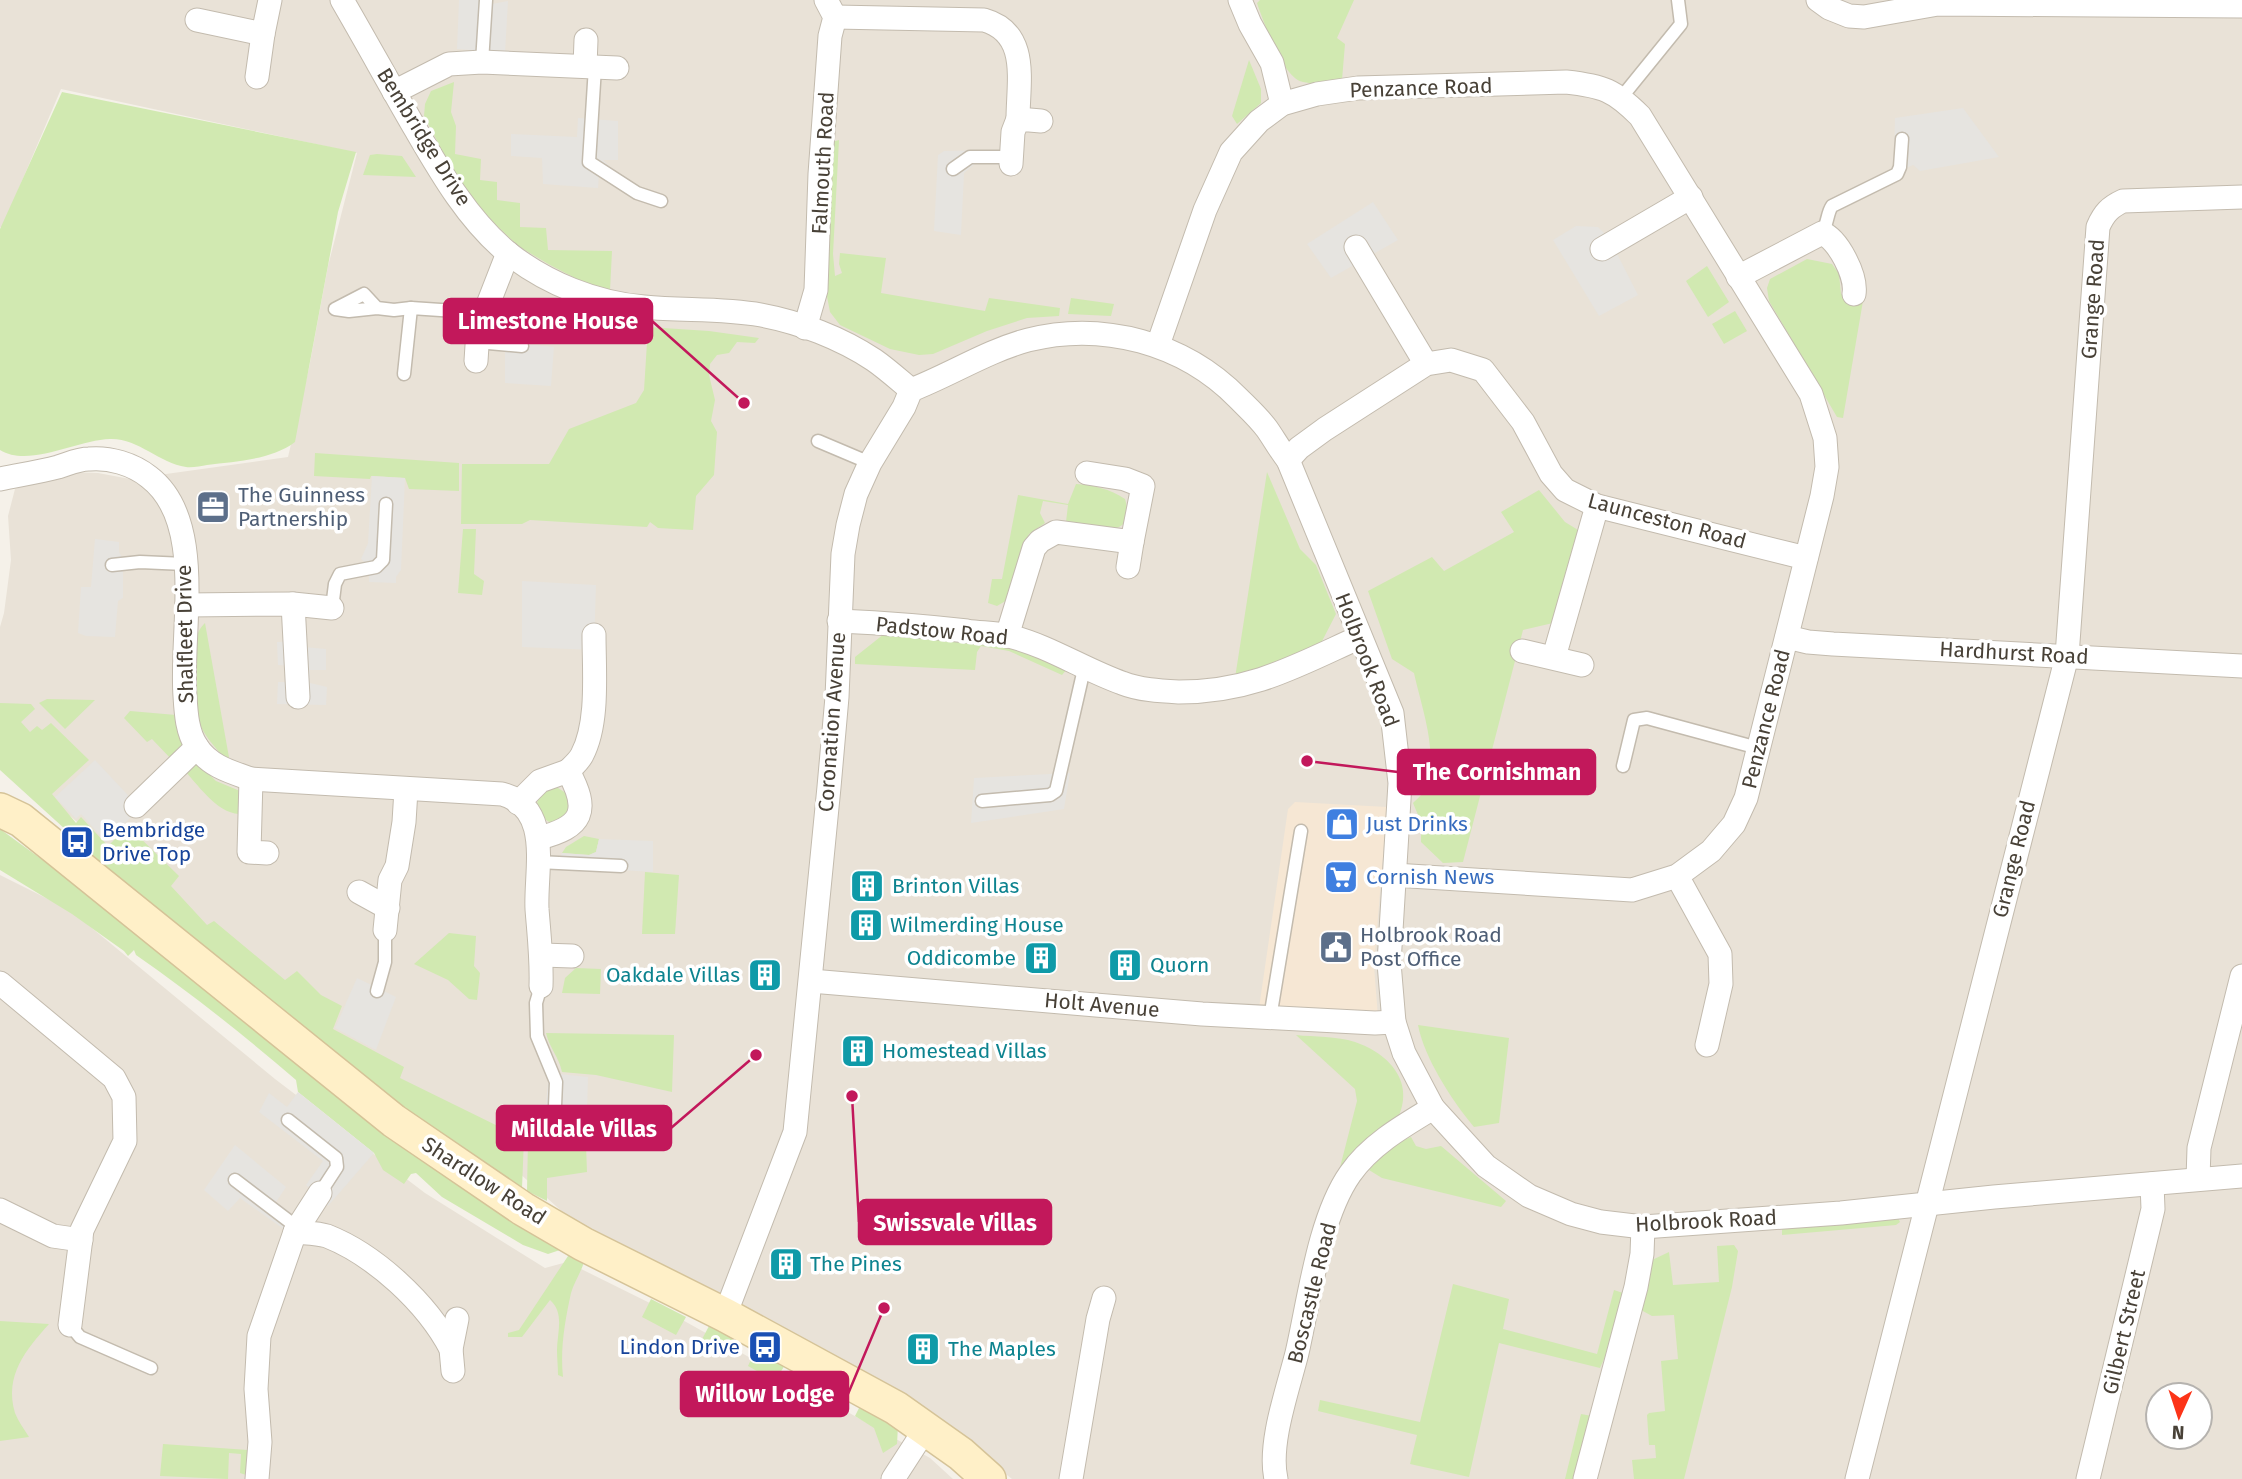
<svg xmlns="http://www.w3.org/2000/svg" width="2242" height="1479" font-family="'Fira Sans',sans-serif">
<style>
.residential{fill:#e9e2d7;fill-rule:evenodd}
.commercial{fill:#f6e7d4}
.green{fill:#d1e9b1}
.parking{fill:#e6e4e0}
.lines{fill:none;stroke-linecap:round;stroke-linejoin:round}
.lane-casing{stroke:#c3bbae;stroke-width:15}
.street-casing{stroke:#c3bbae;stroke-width:25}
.secondary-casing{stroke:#d5c398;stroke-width:36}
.lane{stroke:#fff;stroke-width:12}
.street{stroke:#fff;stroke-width:23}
.secondary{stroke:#fff0c8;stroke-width:33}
.labels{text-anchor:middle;stroke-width:7;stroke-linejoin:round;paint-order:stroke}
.street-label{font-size:21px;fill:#484137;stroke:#fff}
.service-label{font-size:21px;fill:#4e5e75;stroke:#fff;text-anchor:start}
.shop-label{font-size:21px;fill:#366cbe;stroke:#fff;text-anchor:start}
.transit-label{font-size:21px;fill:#164399;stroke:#fff;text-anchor:start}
.culture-label{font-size:21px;fill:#0d838f;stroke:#fff;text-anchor:start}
.leader{fill:none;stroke:#c2185b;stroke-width:2.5}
.callout-dot{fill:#c2185b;stroke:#fff;stroke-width:2.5}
.callout{fill:#c2185b;stroke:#c2185b;stroke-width:2.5}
.callout-label{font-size:23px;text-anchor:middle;font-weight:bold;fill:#fff}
</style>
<rect width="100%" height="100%" fill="#f5f1e9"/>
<g class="residential">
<path d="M0,0H2242V1479H1012L942,1422L576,1224L478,1136L337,1040L132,870L53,801L0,737V627L4,613L11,560L8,516L15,489L66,472L98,473L130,479L288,457L309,368L328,266L357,153L61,89L2,228L0,227ZM2158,1395H2200V1437H2158Z"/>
<polygon points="0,875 70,910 275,1079 425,1193 545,1268 567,1262 670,1313 930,1458 953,1479 0,1479"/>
</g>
<polygon class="commercial" points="1295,802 1387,807 1374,966 1378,1017 1259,1008 1288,809"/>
<g class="green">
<path d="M1260,0H1354L1337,38L1345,44L1342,80C1330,82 1316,85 1303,82C1283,78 1266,27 1259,9L1257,3Z"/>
<polygon points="1249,60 1261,89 1261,103 1237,124 1232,116"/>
<polygon points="454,82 451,112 456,126 455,154 481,159 480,180 497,182 497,200 520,203 520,227 546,228 548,250 612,251 610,291 577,279 550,265 518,246 492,221 470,196 449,164 424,116 425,104 431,91"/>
<path d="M62,92L356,152L338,212L295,442C271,460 237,461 207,465C201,466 192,468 186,467C159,463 138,438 110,439C77,440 29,468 0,450V229Z"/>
<polygon points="839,140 833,254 835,276 842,273 839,264 840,253 886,258 881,293 985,311 989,298 1060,308 1059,316 1027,318 987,331 933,354 919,355 890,349 840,325 830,312 825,286 832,142"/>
<polygon points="377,154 402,156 416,177 363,175 370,155"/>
<polygon points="1807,259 1832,264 1839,274 1841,294 1863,301 1843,418 1837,417 1769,301 1767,288 1770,279"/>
<polygon points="1707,266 1729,302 1708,317 1686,281"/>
<polygon points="1071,298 1114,304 1111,316 1068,314"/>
<polygon points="1735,311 1747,331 1724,344 1712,324"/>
<polygon points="648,327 709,331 759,338 755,343 737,342 729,353 717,355 710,364 709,375 715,400 711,421 717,432 714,475 696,496 693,530 658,528 650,522 647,527 530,520 522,524 461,524 462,464 549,464 569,429 636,403 644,390"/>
<polygon points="315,453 459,463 459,491 409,489 405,478 371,476 370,479 314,476"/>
<polygon points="1267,472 1300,549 1316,565 1336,614 1319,647 1235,678"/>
<path d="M1076,484C1093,485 1110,489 1125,499C1138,542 1093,528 1070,524L1066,522L1068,505L1043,501L1040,513L1045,523L1029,534L1023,547L1009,599L997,606L988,603L992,579H1002L1018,495L1068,504Z"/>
<path d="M1539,490L1565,522L1583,533L1553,623L1523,630L1463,862L1443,863L1421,842V822L1413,803C1417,799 1422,795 1424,790C1441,758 1421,706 1414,673L1392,659L1368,591L1432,557L1444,571L1514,532L1501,512Z"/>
<polygon points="463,529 476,529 474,574 484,581 482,595 458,593"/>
<path d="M205,623L230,763C194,728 189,708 194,659C196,643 194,634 205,623Z"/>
<polygon points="884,634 1024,647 1068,668 1062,675 1009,651 981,646 977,652 975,670 855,664 855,657"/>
<polygon points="47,699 95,700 65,729 39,703"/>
<polygon points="0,703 31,704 35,709 21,722 30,732 37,726 42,730 51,723 89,760 52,794 76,823 81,817 108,846 128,826 179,876 171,886 207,925 214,921 285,980 297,971 321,995 342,1006 333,1029 404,1067 400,1078 524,1139 522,1188 456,1150 144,909 77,840 0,770"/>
<polygon points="130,711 176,715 188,748 174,762 152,739 147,742 124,718"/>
<path d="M192,758L216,781L240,791L239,814C216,813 197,783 182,768Z"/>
<path d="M551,788H558L569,795V815L551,823C539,817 534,808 539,796Z"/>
<path d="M0,829L562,1238L560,1250L548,1254L523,1245L442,1197L416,1173L411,1174L404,1184L383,1170L374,1153L298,1092L296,1080C245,1036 192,994 136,955L134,950L128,956L124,951L72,914L0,870Z"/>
<polygon points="584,836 599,839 596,852 589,855 562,853 566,847"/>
<polygon points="645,872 679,875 675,934 642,934"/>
<polygon points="449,933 476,936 474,966 480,973 477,1000 469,999 448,980 414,964"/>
<polygon points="576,968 601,969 600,994 562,993 565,978"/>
<path d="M1418,1025L1509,1038L1499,1123L1474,1127C1453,1102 1424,1058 1418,1025Z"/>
<path d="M546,1033L674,1035L672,1092L596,1075L562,1072C559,1057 549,1047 546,1033Z"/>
<path d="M1296,1035C1314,1037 1337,1036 1355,1042C1390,1054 1416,1083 1397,1120C1394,1127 1386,1134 1380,1140C1365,1155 1350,1171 1335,1187L1357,1101L1355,1089Z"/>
<polygon points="1411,1137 1416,1146 1426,1149 1441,1146 1506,1201 1501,1207 1382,1178 1369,1170 1387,1147"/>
<polygon points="528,1140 586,1145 587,1172 547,1178 547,1201 527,1191"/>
<polygon points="1898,1218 1900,1222 1896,1225 1782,1235 1782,1226"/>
<polygon points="1734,1245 1738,1251 1732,1287 1684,1479 1634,1479 1632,1460 1656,1458 1655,1445 1649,1445 1647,1415 1649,1413 1665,1411 1661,1361 1678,1359 1674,1315 1652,1316 1641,1310 1652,1260 1669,1252 1673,1285 1719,1282 1717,1246"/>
<path d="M574,1247L584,1262C581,1272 574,1283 571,1293C565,1321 560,1348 563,1377L558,1375C558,1367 557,1358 557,1350C557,1333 565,1313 550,1300L522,1337H508V1333L519,1330Z"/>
<polygon points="1453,1284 1509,1299 1503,1329 1597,1354 1614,1290 1623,1293 1609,1348 1600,1368 1499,1343 1469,1477 1410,1464 1417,1435 1318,1411 1320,1400 1420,1422"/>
<polygon points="651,1299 686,1317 676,1335 642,1317"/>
<path d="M0,1321L49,1324C26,1350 4,1375 15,1413C18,1421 24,1429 29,1437L0,1441Z"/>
<polygon points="709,1326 735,1339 726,1357 700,1343"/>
<polygon points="755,1351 785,1365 775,1381 748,1366"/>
<polygon points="862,1402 898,1426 897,1444 883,1453 874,1428 855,1416"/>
<polygon points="1581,1414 1592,1416 1577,1479 1565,1479"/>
<polygon points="163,1444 248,1450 246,1475 240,1473 241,1454 229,1453 228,1479 160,1476"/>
</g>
<g class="parking">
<polygon points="459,0 492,0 492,4 508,1 505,53 457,49"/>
<polygon points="1963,108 1999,157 1920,171 1913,165 1904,169 1894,164 1895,118"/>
<polygon points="578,118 618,121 618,160 603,160 614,171 599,174 598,188 543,184 542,158 511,156 511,134 577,137"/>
<polygon points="1003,150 1006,165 976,163 964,173 961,235 934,231 938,155 944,151"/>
<polygon points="1373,202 1398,240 1331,278 1307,244"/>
<polygon points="1576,226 1598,227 1609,238 1638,295 1599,316 1553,240"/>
<polygon points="505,342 554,347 551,386 505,383"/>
<polygon points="372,476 405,478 401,570 396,577 396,583 369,582 369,566 361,559 368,543"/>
<polygon points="95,539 119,542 119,552 123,559 123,598 118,601 115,637 86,636 78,633 81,587 91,587"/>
<polygon points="522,581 596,585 594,650 522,647"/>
<polygon points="303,641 303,647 326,649 326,670 310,670 310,683 327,687 326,705 277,704 278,682 293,682 293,666 278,665 277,642"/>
<polygon points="95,760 140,808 106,842 81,814 76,819 55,797"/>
<polygon points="1070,773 1064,809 971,823 974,778"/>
<polygon points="599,839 653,841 653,872 556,866 562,853 589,855 596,852"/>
<polygon points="357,978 396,997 376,1050 335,1028"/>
<polygon points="549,1073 588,1077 586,1145 530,1141 534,1105 546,1104"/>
<polygon points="298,1092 374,1153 328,1206 306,1185 323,1161 259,1112 269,1093 287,1107"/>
<polygon points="235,1145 286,1187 276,1202 295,1216 285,1230 240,1198 228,1211 204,1190"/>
</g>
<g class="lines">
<g class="lane-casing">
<g id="lane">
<polyline points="482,62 486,0"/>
<polyline points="595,67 589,162 637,193 661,201"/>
<polyline points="1621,98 1681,24 1678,0"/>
<polyline points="953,169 970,157 1012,157"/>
<path d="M1822,233C1828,223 1827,213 1832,206L1897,174L1900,167L1902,139"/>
<polyline points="377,308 349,311 335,309 364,294 377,308 394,310 411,308"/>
<polyline points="477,342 522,346"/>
<polyline points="404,374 411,308 485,313"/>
<polyline points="818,441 870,463"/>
<polyline points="112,565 140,562 185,564"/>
<polyline points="332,608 335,584 340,574 376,567 383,560 386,504"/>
<polyline points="1623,766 1634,720 1647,718 1758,748"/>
<polyline points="982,801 1050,795 1056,791 1084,669"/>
<polyline points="538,862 621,866"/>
<polyline points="541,986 536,1003 537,1036 556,1082 554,1130"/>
<polyline points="377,991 385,962 385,930"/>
<polyline points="1270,1018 1301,831"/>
<polyline points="288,1120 336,1158 337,1167 320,1193"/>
<polyline points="235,1180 298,1228"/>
<polyline points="70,1325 80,1337 151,1368"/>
</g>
</g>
<g class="street-casing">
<g id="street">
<path d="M342,0C367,43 391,87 416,130C441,173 468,220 508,253C546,283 595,303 644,307C683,311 720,308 761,315C799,322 841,338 874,360C887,369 899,380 911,390"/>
<polyline points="1240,0 1250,24 1272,63 1282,104"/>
<polyline points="1818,0 1829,8 1849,16 1864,17 1938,4 2242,6"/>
<path d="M835,17L984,20C1030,33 1018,82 1018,119"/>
<polyline points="197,20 263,34 270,0"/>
<polyline points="585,66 586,40"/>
<polyline points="257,77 263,34"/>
<polyline points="394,92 449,64 482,62 617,68"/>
<polyline points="1011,164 1013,132 1018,119 1041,121"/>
<polyline points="1356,247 1426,364"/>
<polyline points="1602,249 1691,197"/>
<path d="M1738,277L1822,233C1838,239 1857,276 1854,294"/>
<polyline points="805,328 816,290 820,174 830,36 835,17 826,0"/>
<path d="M1158,345L1205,210L1231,152L1259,121L1282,104L1317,94L1358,88L1566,82C1603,86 1614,90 1640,116L1811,394L1825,438L1827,467L1822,496L1746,798L1734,824L1711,851L1677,876L1632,890L1394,875"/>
<polyline points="476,361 478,330 508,253"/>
<polyline points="1288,460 1299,448 1325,429 1426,364 1451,360 1483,370 1523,422 1551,474 1565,490 1597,506 1806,558"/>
<path d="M0,479C19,475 39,472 58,467C68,464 78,459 89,459C109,457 133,464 149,477C207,521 180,631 185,696C186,713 187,732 197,747C209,766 231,772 251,779L502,794C553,808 535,871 537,909C539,935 542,960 541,986"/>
<polyline points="1128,567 1132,542"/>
<polyline points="293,604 298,697"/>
<polyline points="187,605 293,604 332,608"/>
<path d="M839,621C882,623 924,626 967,631C980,633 995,633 1009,636C1049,646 1083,669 1122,683C1140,690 1160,691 1179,692C1252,692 1296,666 1360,637"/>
<polyline points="1007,636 1034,548 1040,541 1056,532 1132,542 1143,486 1125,479 1087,473"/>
<polyline points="1787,637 1808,642 1833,644 2242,666"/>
<polyline points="1522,651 1582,665"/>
<polyline points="1554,657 1597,506"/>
<path d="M568,771C573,766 579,761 582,755C599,723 594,671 594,635"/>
<polyline points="251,779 249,852 267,853"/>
<path d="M518,803L540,781L568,771C590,811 583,827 539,838"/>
<polyline points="136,806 197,747"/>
<polyline points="1677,876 1720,954 1721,984 1707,1045"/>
<polyline points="359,892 388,908"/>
<polyline points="385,930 390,880 397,866 404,822 406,790"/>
<polyline points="542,955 572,956"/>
<polyline points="811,981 1202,1014 1375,1023 1394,1022"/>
<polyline points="0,983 114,1078 124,1097 125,1141 82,1230 70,1325"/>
<polyline points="2198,1179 2199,1148 2242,976"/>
<polyline points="0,1210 53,1236 81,1240"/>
<path d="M295,1232C305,1233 318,1233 327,1236C375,1255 427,1303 451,1349"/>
<path d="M725,1315L795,1132L829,787L837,697L843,554L848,525L856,494L870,463L904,407L911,390C950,375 987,351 1028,340C1103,321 1184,343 1238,398C1248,408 1259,418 1267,429C1274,439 1280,450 1288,460L1392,713L1400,783L1389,963L1394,1022L1404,1053L1433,1108L1486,1166L1529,1196L1571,1214L1601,1222L1643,1227L1841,1213L1994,1197L2242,1176"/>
<polyline points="453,1371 451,1349 457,1319"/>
<polyline points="257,1479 260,1442 256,1389 259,1336 295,1232 320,1193"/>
<polyline points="893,1479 926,1428"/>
<polyline points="1071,1479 1098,1319 1104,1298"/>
<path d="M1276,1479C1268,1444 1288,1389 1297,1353C1309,1301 1319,1218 1350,1174C1370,1145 1403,1126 1433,1108"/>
<polyline points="1585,1479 1636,1287 1642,1254 1643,1227"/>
<path d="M1857,1479L2067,656L2098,227C2104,213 2110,207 2123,201L2242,197"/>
<polyline points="2088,1479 2153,1209 2152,1184"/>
</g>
</g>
<g class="secondary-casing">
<polyline id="secondary" points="0,810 21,820 394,1121 523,1209 583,1244 725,1315 896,1408 961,1454 989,1479"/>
</g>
<use href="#lane" class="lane"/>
<use href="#street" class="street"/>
<use href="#secondary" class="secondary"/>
</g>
<defs>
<g id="office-square" transform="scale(1.75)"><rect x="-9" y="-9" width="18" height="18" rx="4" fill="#5c6f8a" stroke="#fff"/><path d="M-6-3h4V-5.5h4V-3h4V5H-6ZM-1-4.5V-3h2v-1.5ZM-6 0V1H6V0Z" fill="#fff"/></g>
<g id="shop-square" transform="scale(1.75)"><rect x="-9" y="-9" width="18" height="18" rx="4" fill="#3f7fe0" stroke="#fff"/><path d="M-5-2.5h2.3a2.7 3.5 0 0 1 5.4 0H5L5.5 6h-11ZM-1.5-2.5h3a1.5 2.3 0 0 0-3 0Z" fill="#fff"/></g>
<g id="bus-square" transform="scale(1.75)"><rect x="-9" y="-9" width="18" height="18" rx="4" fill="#1a4fb4" stroke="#fff"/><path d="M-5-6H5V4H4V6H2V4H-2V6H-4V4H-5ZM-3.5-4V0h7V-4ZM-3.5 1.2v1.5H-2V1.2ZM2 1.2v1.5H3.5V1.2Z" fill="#fff"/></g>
<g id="supermarket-square" transform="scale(1.75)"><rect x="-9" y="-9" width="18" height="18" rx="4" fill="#3f7fe0" stroke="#fff"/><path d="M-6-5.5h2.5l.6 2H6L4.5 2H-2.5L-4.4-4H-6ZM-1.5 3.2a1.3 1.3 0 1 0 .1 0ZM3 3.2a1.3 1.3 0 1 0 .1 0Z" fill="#fff"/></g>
<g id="building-square" transform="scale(1.75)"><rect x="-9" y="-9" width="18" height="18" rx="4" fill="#0f9aa8" stroke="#fff"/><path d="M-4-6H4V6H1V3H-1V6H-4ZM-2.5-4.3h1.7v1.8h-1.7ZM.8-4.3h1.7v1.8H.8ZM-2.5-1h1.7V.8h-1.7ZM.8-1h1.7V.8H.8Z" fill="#fff"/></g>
<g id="civic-square" transform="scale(1.75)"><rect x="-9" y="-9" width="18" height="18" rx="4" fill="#5c6f8a" stroke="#fff"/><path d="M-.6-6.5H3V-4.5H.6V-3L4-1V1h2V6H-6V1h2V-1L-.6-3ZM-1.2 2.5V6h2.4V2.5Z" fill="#fff"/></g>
</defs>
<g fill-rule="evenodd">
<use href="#office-square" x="213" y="507"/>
<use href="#shop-square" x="1342" y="824"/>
<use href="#bus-square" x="77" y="842"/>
<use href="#supermarket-square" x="1341" y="877"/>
<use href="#building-square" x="867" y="886"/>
<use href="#building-square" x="866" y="925"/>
<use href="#civic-square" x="1336" y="947"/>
<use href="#building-square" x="1041" y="958"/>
<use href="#building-square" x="1125" y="965"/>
<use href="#building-square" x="765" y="975"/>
<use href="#building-square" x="858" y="1051"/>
<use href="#building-square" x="786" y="1264"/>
<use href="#bus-square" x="765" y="1347"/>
<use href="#building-square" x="923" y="1349"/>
</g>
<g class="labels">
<g class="street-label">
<text transform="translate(1421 88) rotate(-2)" y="7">Penzance Road</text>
<text transform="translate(424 137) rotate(58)" y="7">Bembridge Drive</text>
<text transform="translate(823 163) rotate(-87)" y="7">Falmouth Road</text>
<text transform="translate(2093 299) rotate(-86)" y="7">Grange Road</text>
<text transform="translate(1667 521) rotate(15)" y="7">Launceston Road</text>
<text transform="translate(942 631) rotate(6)" y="7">Padstow Road</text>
<text transform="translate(185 634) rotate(-91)" y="7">Shalfleet Drive</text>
<text transform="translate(2014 653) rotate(3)" y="7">Hardhurst Road</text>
<text transform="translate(1367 660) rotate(69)" y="7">Holbrook Road</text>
<text transform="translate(1766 719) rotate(-76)" y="7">Penzance Road</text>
<text transform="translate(832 722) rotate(-86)" y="7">Coronation Avenue</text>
<text transform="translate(2014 859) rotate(-76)" y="7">Grange Road</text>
<text transform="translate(1102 1005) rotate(5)" y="7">Holt Avenue</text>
<text transform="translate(484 1181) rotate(33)" y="7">Shardlow Road</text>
<text transform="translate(1706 1221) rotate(-3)" y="7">Holbrook Road</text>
<text transform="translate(1312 1293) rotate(-76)" y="7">Boscastle Road</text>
<text transform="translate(2124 1332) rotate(-77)" y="7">Gilbert Street</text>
</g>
<g class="service-label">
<text x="238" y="502">The Guinness<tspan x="238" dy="24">Partnership</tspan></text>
<text x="1360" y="942">Holbrook Road<tspan x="1360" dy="24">Post Office</tspan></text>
</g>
<g class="shop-label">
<text x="1366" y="831">Just Drinks</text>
<text x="1366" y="884">Cornish News</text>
</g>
<g class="transit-label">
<text x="102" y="837">Bembridge<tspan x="102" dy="24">Drive Top</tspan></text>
<text x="740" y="1354" text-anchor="end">Lindon Drive</text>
</g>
<g class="culture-label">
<text x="892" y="893">Brinton Villas</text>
<text x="890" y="932">Wilmerding House</text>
<text x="1016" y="965" text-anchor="end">Oddicombe</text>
<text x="1150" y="972">Quorn</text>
<text x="740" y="982" text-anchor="end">Oakdale Villas</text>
<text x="882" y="1058">Homestead Villas</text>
<text x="810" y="1271">The Pines</text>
<text x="948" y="1356">The Maples</text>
</g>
</g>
<path class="leader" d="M744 403L652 321M1307 761L1398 772M756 1055L671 1128M852 1096L859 1222M884 1308L848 1394"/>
<g class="callout-dot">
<circle cx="744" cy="403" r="7"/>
<circle cx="1307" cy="761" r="7"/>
<circle cx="756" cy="1055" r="7"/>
<circle cx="852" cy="1096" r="7"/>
<circle cx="884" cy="1308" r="7"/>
</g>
<g class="callout">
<rect x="444" y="299" width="208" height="44" rx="7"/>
<rect x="1398" y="750" width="197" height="44" rx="7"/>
<rect x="497" y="1106" width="174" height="44" rx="7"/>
<rect x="859" y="1200" width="192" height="44" rx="7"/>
<rect x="681" y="1372" width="167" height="44" rx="7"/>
</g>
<g class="callout-label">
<text x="548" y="329">Limestone House</text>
<text x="1497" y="780">The Cornishman</text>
<text x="584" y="1137">Milldale Villas</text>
<text x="955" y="1231">Swissvale Villas</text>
<text x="765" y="1402">Willow Lodge</text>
</g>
<g transform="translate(2179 1416) rotate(183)"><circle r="33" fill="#ffffff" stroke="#b6b3af" stroke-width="2"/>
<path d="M0-5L12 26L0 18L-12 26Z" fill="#fc3418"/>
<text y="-10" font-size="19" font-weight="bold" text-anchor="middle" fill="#484137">N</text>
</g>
</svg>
